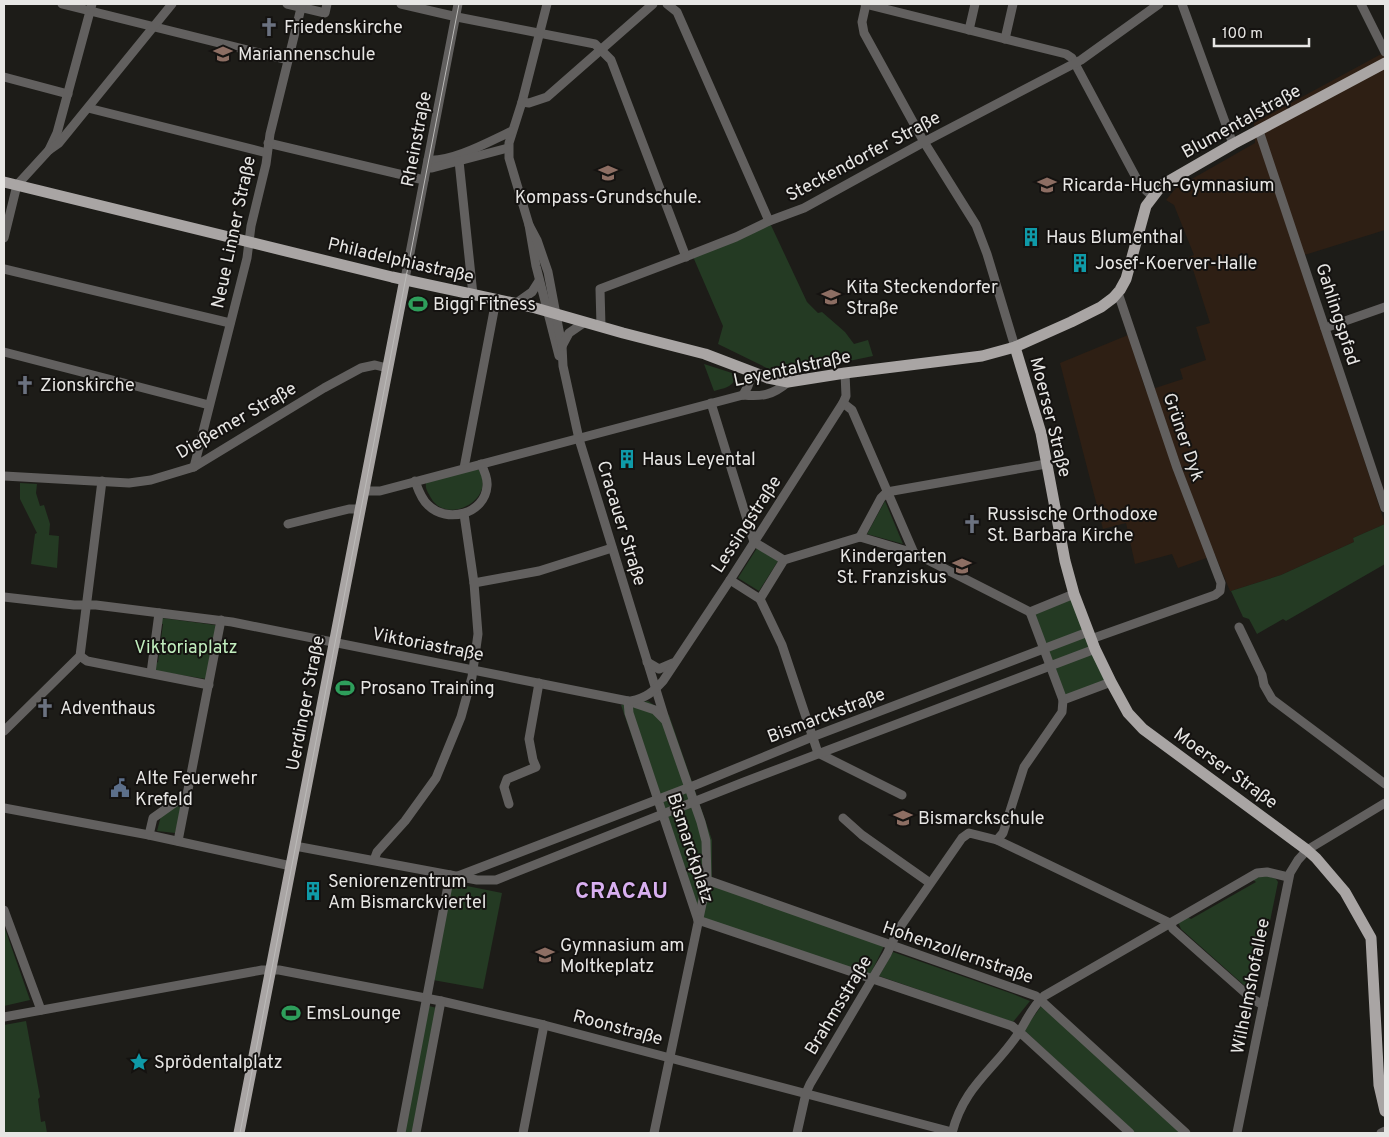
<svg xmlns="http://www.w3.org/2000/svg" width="1389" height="1137" font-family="Overpass,sans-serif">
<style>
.commercial{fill:#2e1f14}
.green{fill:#243a23}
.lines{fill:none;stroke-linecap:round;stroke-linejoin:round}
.minor{stroke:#62605f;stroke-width:9}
.major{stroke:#a9a5a4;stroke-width:11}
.tram{stroke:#bcbbb9;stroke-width:1}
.labels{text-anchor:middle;stroke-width:4;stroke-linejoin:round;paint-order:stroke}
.poi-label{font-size:18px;fill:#e7e6e4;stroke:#141210;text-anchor:start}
.street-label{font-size:18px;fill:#e7e6e4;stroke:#141210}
.park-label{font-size:18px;fill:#c1eebe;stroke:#141210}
.district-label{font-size:22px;font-weight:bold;letter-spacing:1px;fill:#d8aff0;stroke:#141210}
</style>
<rect width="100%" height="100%" fill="#1d1c18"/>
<polygon class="commercial" points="1385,52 1385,230 1298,257 1385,524 1353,538 1354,542 1281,575 1231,591 1230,591 1215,555 1178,568 1172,554 1135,564 1126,523 1103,529 1060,363 1128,335 1146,391 1183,379 1180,369 1206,360 1196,327 1210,323 1189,257 1194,255 1174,205 1166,200 1176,188 1255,143 1254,123"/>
<g class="green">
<polygon points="769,221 807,302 818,313 822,312 845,332 854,344 868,340 873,356 787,374 777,373 718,344 723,326 691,252"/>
<path d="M704,364L732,373L736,377C732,388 724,388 714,391Z"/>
<path d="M475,469L479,470C497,499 447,526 431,498C428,492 425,489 426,483Z"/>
<polygon points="20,483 37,484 36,493 40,506 44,505 50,524 49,535 59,536 57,568 31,564 35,534 37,533 20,499"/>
<polygon points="885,501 903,544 867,534"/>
<polygon points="1385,524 1385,564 1286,621 1283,619 1257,634 1249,619 1243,617 1231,591 1281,575 1354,542 1353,538"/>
<polygon points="757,548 778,561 759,591 738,578"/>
<polygon points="1072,598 1107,680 1065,696 1033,614"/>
<polygon points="162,618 215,625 216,626 206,679 156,671 155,669 155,664 158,662 163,624 160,624"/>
<polygon points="648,701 669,715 712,840 712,881 887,940 870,975 694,918 621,705"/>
<polygon points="178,803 182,809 175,833 157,831 161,816"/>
<polygon points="1266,875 1276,879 1278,882 1255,995 1181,929 1178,922 1187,917 1191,919 1256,882 1252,879"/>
<polygon points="452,883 502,893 483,989 433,980"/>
<polygon points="4,926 30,1000 4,1006"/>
<polygon points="893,952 1013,994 1030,1001 1013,1022 879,976"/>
<polygon points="1042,1005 1181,1133 1135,1133 1024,1030"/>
<polygon points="429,1006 437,1008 413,1133 404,1133"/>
<polygon points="26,1021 40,1097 38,1099 41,1122 45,1121 47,1133 4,1133 4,1025"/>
</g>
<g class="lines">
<g class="minor">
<polyline points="62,4 288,60"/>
<polyline points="287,4 325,13 327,4"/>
<polyline points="401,4 457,17 595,44 611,60 686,257"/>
<polyline points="547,4 522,102 509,143 509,158 529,225 536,266 559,356"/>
<polyline points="667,4 677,12 769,221"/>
<polyline points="865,4 1066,54 1072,58 1140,185 1152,196"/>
<polyline points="866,4 862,22 864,33 924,142 976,225 987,254 1015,347"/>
<polyline points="1182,4 1233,144"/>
<polyline points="1361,4 1385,52"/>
<polyline points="969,30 975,4"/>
<polyline points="1005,39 1013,4"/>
<polyline points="4,77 68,94"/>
<polyline points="522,102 529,103 547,97 653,4"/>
<polyline points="88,108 267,153"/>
<polyline points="1259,131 1385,508"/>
<polyline points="268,143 424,180"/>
<polyline points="49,150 57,133 92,4"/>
<path d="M428,160C453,162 490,141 512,131"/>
<polyline points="459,161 473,295"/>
<polyline points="427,168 432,168 508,148"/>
<polyline points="529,225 537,240 548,272 562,346 563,366 579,439 665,719 701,822 706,841 707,880 654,1133"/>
<polyline points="4,238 17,185 49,150 59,143 172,4"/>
<polyline points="4,269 230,323"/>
<polyline points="405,279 458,4"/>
<polyline points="515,304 532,292 539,281"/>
<polyline points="601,326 600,289 690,255 736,237 769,221 804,208 924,142 1081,60 1159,4"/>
<polyline points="1325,328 1385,307"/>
<polyline points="562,346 569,333 585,322"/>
<polyline points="4,352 209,405"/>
<polyline points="743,395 748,386 753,372"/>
<polyline points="711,403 754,542 784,560 760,599 730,580"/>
<polyline points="843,403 852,410 914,553"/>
<polyline points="194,467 247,258 251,226 266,164 270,134 302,4"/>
<polyline points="464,468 496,300"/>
<polyline points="4,476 129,483 151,480 194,467 324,388 361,368 375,365 387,368"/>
<path d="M415,481C418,489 421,499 428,505C447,524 485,514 487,486C488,478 484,470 481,464"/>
<path d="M363,491H380L743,395C762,397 773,395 788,382"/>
<polyline points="288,524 349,509 360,509"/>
<polyline points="860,537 881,498 887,492 1046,464"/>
<polyline points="860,537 914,553 1030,612"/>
<polyline points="784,560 860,537"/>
<polyline points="474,583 539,571 612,548"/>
<polyline points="4,597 74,605 96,605 232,622 628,701 655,710 664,719"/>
<polyline points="760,599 782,645 818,753 902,795"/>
<polyline points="1030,612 1074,594"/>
<polyline points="1239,627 1262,675 1264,685 1272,699 1385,784"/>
<polyline points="1091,639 1215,595 1220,591 1221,583 1177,468 1118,293"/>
<polyline points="80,656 87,661 209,685"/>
<polyline points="647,662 659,669 673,663"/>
<polyline points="151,673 159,613"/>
<polyline points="1063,700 1111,682"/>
<polyline points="628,701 629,713 698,920"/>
<path d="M631,701C646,698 653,692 663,681L730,580L843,403L846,396L845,373"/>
<polyline points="4,731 80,656 102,481"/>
<polyline points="509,804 504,787 507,779 536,767 533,760 529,739 539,683"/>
<polyline points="4,808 149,835 291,866"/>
<polyline points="843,818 862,835 930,883"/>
<polyline points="149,835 153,818 187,794"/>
<polyline points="997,840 1170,923"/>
<polyline points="178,841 221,620"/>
<polyline points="295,846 477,880 496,880 744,782 1095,649"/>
<polyline points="374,860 377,852 405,821 436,778 461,717 472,677 478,634 474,583 464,514"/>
<polyline points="458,876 698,784 812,737 1088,632"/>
<polyline points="707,880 1036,996 1186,1133"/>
<polyline points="4,910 41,1010"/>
<polyline points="698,920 1012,1026 1024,1036 1130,1133"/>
<polyline points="1170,923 1173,929 1251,998 1263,1005"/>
<polyline points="4,1017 262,970 279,970 441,1001 544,1025 952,1132"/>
<polyline points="401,1133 450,875"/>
<polyline points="416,1133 441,1001"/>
<polyline points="523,1133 544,1025"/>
<polyline points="797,1133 806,1093 810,1084 887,954 898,930 962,838 969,833 997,840 1003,833 1024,767 1062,712 1063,700 1030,612"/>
<path d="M952,1133C964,1086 993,1071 1018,1034C1027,1020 1031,1008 1044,996L1257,873L1267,872L1288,877"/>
<polyline points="1237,1133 1290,873 1298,860 1307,850 1385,803"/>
<polyline points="1381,1133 1385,1131"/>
</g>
<g class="major">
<polyline points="4,182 392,277 532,307 623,333 705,354 768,378 788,382 845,373 982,356 1015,347 1071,322 1101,307 1113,298 1120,290 1126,279 1146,206 1162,185 1233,144 1385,63"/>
<polyline points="1015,347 1041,433 1065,561 1074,594 1095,649 1111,682 1128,713 1143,729 1307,850 1316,858 1345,892 1371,938 1379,1085 1385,1111"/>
<polyline points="239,1133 405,279"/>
</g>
<polyline class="tram" points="240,1133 459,4"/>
</g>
<defs>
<g id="church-bare" transform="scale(1.5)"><path d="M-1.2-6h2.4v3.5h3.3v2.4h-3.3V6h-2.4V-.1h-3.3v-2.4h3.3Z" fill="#6b7280" stroke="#141210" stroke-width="2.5" paint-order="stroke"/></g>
<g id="school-bare" transform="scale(1.5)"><path d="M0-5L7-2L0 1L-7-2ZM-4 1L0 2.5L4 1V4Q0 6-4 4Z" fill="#8d6e63" stroke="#141210" stroke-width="2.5" paint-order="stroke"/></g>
<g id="building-bare" transform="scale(1.5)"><path d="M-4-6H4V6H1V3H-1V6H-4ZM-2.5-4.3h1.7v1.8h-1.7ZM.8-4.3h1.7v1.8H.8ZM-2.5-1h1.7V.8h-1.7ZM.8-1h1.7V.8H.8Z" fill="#0f9aa8" stroke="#141210" stroke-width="2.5" paint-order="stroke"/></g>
<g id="stadium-bare" transform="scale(1.5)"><path d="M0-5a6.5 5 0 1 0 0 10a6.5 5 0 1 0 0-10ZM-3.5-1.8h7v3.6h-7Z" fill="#2e9e5b" stroke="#141210" stroke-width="2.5" paint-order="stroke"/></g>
<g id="civic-bare" transform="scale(1.5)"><path d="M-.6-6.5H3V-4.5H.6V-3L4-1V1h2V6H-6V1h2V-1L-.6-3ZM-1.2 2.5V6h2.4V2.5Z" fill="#5c6f8a" stroke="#141210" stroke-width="2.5" paint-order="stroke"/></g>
<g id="sight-bare" transform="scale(1.5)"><path d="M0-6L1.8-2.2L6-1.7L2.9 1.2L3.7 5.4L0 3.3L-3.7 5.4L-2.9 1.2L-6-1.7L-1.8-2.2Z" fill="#0f9aa8" stroke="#141210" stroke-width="2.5" paint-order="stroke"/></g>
</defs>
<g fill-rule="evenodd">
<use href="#church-bare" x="269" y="27"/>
<use href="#school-bare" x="223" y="54"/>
<use href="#school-bare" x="608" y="173"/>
<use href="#school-bare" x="1047" y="185"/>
<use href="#building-bare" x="1031" y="237"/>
<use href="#building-bare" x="1080" y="263"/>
<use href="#school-bare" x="831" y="297"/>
<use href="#stadium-bare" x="418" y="304"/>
<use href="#church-bare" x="25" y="385"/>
<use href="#building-bare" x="627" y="459"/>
<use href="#church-bare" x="972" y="524"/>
<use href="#school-bare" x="962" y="566"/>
<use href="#stadium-bare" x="345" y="688"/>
<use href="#church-bare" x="45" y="708"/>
<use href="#civic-bare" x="120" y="788"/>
<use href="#school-bare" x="903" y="818"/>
<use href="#building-bare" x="313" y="891"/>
<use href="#school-bare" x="545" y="955"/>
<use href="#stadium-bare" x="291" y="1013"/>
<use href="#sight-bare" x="139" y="1062"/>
</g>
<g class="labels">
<g class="poi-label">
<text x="284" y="33">Friedenskirche</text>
<text x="238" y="60">Mariannenschule</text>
<text x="1062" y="191">Ricarda-Huch-Gymnasium</text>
<text x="608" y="203" text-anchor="middle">Kompass-Grundschule.</text>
<text x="1046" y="243">Haus Blumenthal</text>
<text x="1095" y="269">Josef-Koerver-Halle</text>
<text x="846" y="293">Kita Steckendorfer<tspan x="846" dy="21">Straße</tspan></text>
<text x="433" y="310">Biggi Fitness</text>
<text x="40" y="391">Zionskirche</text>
<text x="642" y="465">Haus Leyental</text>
<text x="987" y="520">Russische Orthodoxe<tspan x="987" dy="21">St. Barbara Kirche</tspan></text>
<text x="947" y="562" text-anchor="end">Kindergarten<tspan x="947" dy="21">St. Franziskus</tspan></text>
<text x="360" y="694">Prosano Training</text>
<text x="60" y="714">Adventhaus</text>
<text x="135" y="784">Alte Feuerwehr<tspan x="135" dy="21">Krefeld</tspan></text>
<text x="918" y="824">Bismarckschule</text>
<text x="328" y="887">Seniorenzentrum<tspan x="328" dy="21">Am Bismarckviertel</tspan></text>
<text x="560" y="951">Gymnasium am<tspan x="560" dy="21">Moltkeplatz</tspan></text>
<text x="306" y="1019">EmsLounge</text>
<text x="154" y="1068">Sprödentalplatz</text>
</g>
<g class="street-label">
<text transform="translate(1241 121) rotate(-29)" y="6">Blumentalstraße</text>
<text transform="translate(416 139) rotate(-79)" y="6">Rheinstraße</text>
<text transform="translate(863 156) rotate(-28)" y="6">Steckendorfer Straße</text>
<text transform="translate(233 232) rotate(-78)" y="6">Neue Linner Straße</text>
<text transform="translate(401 260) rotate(13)" y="6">Philadelphiastraße</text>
<text transform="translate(1338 314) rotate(72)" y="6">Gahlingspfad</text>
<text transform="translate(792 368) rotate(-12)" y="6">Leyentalstraße</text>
<text transform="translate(1051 417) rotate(76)" y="6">Moerser Straße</text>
<text transform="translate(236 420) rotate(-30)" y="6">Dießemer Straße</text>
<text transform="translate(1184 437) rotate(71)" y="6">Grüner Dyk</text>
<text transform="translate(622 523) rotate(73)" y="6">Cracauer Straße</text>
<text transform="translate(746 524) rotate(-57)" y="6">Lessingstraße</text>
<text transform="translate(428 644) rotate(11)" y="6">Viktoriastraße</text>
<text transform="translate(305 703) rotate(-79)" y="6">Uerdinger Straße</text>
<text transform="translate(826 715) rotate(-21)" y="6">Bismarckstraße</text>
<text transform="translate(1226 768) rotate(36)" y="6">Moerser Straße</text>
<text transform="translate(691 848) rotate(72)" y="6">Bismarckplatz</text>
<text transform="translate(958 952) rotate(19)" y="6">Hohenzollernstraße</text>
<text transform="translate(1250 986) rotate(-79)" y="6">Wilhelmshofallee</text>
<text transform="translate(838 1005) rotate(-59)" y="6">Brahmsstraße</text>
<text transform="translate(618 1027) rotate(15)" y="6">Roonstraße</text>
</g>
<g class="park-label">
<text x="186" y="653">Viktoriaplatz</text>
</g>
<g class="district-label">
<text x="622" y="898">CRACAU</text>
</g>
</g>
<rect width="1389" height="1137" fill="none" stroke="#e7e6e4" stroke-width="10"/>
<path d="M1214 38v8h95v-8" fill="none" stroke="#e7e6e4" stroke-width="2.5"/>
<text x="1222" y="38" font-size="15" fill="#e7e6e4" stroke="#141210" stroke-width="4" paint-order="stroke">100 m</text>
</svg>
